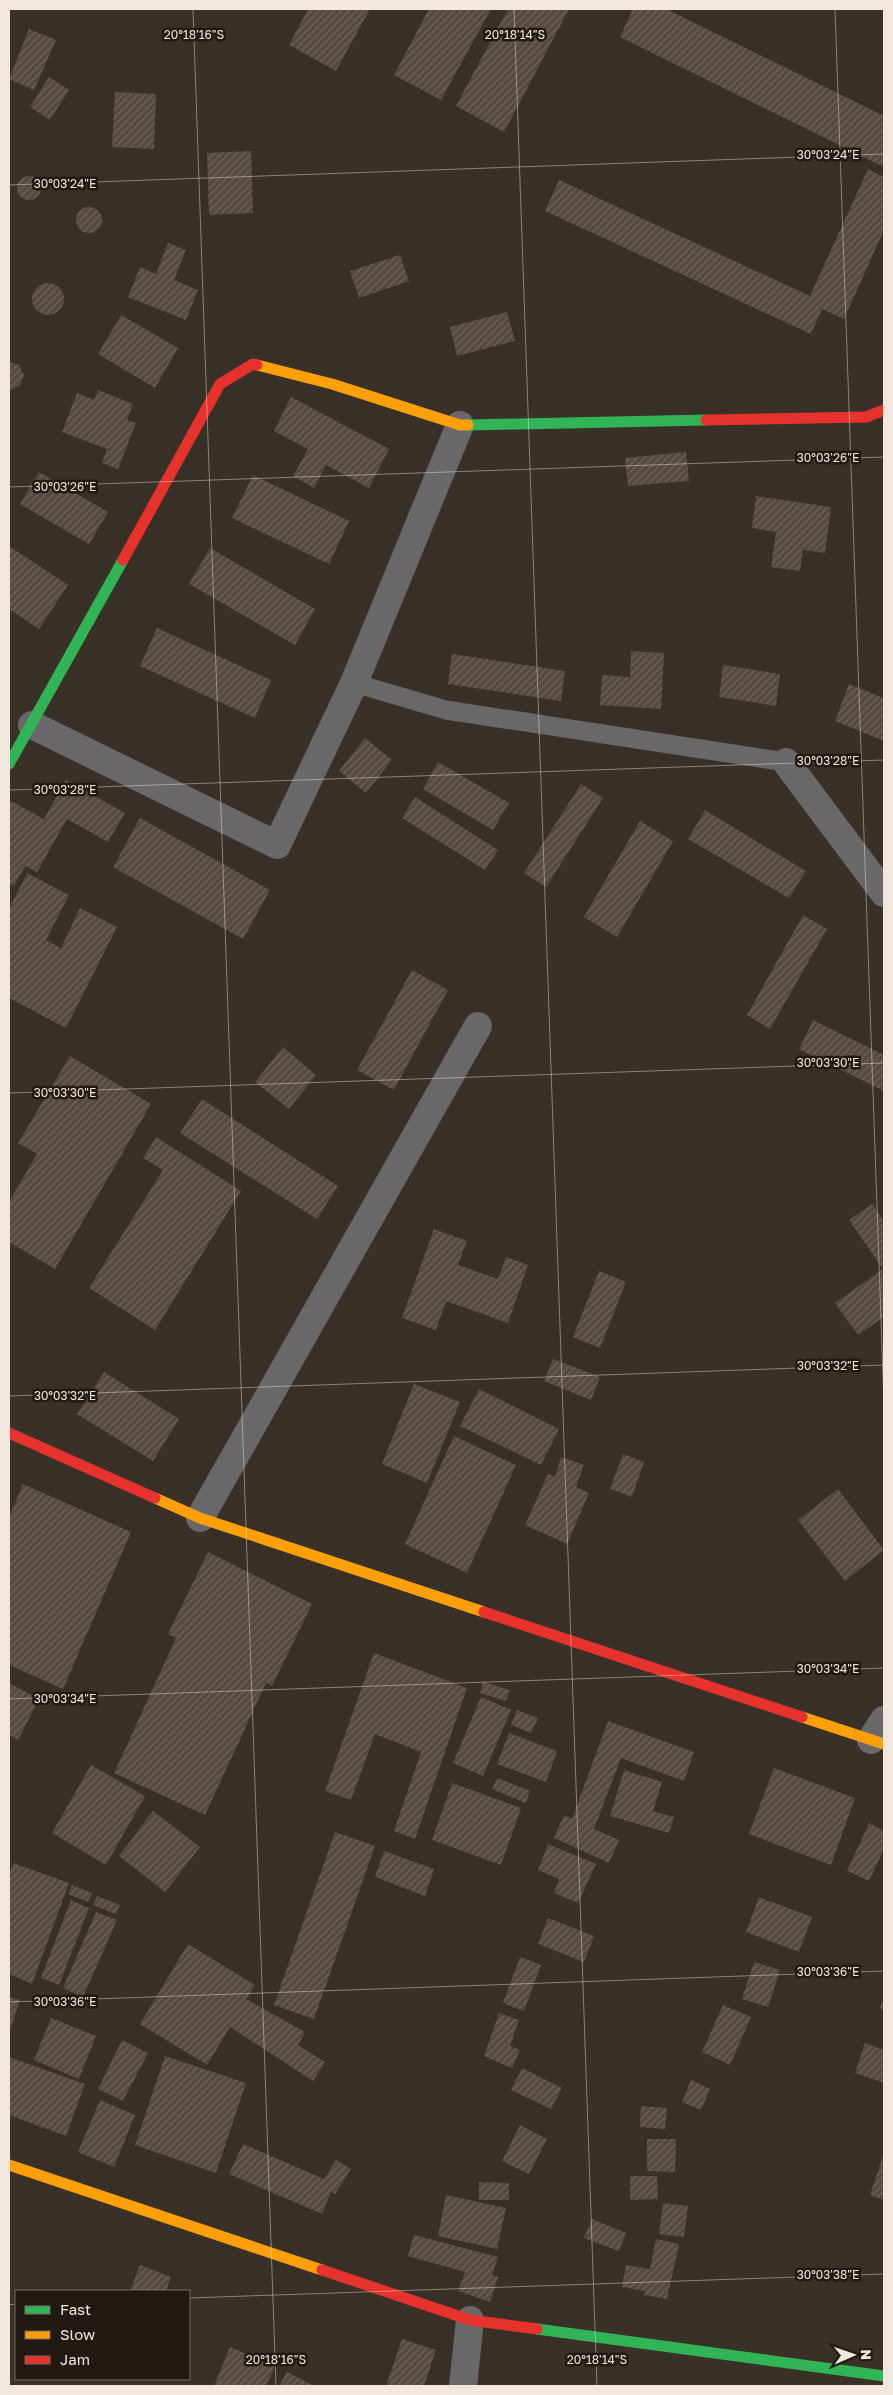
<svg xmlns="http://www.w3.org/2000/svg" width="893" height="2395" font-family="'Golos Text',sans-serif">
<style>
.building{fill:url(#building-hatch)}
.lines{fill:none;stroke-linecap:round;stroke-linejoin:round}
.lane{stroke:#696769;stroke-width:19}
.street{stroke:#696769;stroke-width:28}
.fast{stroke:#30b455;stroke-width:11}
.slow{stroke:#ff9f0a;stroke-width:11}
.jam{stroke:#e5322d;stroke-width:11}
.ticks{fill:none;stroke:#f2e7dd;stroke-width:1;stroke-opacity:0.45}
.ticks-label{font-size:12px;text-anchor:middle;fill:#f2e7dd;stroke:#211912;stroke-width:5;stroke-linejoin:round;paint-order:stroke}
</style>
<defs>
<pattern id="building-hatch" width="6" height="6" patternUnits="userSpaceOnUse" patternTransform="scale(1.25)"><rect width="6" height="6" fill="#544a40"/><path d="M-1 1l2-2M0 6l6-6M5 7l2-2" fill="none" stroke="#6d645b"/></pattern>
</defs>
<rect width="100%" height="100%" fill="#393028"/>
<g class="building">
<polygon points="308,9 370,9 336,71 289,45"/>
<polygon points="429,9 491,9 441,100 394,75"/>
<polygon points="508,9 569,9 504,132 456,106"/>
<polygon points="633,9 666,9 884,116 884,167 620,37"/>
<polygon points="29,29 56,40 34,90 9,79"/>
<polygon points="49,77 69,90 50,120 30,107"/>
<polygon points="115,92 156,94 154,149 112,147"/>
<polygon points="251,151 253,213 209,215 207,153"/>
<polygon points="868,169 884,177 884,230 844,319 822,309 811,334 545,211 559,180 810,296"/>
<circle cx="29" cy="188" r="12"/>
<circle cx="89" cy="220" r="13"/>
<polygon points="168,243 186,250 174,280 198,290 186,320 128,297 140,267 156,274"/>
<polygon points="400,255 409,281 359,298 350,271"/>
<circle cx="48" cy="299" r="16"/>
<polygon points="507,312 515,341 457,356 450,327"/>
<polygon points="121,315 178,348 155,388 98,354"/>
<polygon points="9,362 19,365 24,375 20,385 11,390 9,390"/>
<polygon points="98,390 133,404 127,420 136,423 118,469 102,463 107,449 62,432 77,393 94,400"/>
<polygon points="291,397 389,449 369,488 326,465 314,488 293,476 308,449 274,431"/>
<polygon points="686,452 689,481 628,486 625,458"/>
<polygon points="39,472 108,512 89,544 20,504"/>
<polygon points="253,475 349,521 329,564 232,518"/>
<polygon points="756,496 831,507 825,553 803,550 800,571 771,567 776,532 752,528"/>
<polygon points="9,546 68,585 39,629 9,609"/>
<polygon points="210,548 315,609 295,645 189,584"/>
<polygon points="157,628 271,680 255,718 140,666"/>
<polygon points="631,651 664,653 661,709 600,705 602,675 630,677"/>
<polygon points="452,654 565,671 561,701 448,684"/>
<polygon points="723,665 780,674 776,706 719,697"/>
<polygon points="849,684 884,698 884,741 835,721"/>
<polygon points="365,738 392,760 366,793 339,771"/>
<polygon points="438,762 509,803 493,830 423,789"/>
<polygon points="66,780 125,813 108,842 67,819 37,872 25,866 14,886 9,883 9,805 11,801 44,819"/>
<polygon points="581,784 603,798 546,887 524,873"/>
<polygon points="415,797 498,850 485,870 402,818"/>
<polygon points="705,810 806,871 789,898 688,839"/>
<polygon points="140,818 270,890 243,939 113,867"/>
<polygon points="640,821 673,841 617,937 584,917"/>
<polygon points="27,873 69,895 46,940 61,948 80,908 117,927 66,1028 9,998 9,909"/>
<polygon points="803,915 827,929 770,1029 747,1015"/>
<polygon points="412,970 448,990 394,1090 357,1070"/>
<polygon points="813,1020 884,1055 884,1091 799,1049"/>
<polygon points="283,1047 316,1075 289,1109 255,1082"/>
<polygon points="70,1056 151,1104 55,1269 9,1242 9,1202 37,1154 18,1143"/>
<polygon points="202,1099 338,1186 317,1219 180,1133"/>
<polygon points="156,1137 241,1191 155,1330 89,1288 163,1170 143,1158"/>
<polygon points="872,1204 884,1222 884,1317 858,1335 835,1303 883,1269 849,1220"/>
<polygon points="434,1229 467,1241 458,1265 498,1279 506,1257 528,1265 508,1323 446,1301 436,1330 402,1318"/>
<polygon points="599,1271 626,1282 600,1348 573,1337"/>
<polygon points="553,1359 600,1377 591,1400 544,1381"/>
<polygon points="104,1372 179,1419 153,1461 77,1414"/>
<polygon points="414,1384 460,1402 427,1483 382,1464"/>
<polygon points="479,1389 559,1429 541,1465 460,1426"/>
<polygon points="454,1436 516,1465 467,1573 405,1544"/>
<polygon points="623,1454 644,1462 632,1497 610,1489"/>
<polygon points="561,1457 584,1465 576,1487 589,1493 567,1544 525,1525 548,1474 555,1477"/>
<polygon points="23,1484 131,1532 63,1689 9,1665 9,1518"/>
<polygon points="838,1489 884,1550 845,1581 798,1520"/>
<polygon points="208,1552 312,1604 272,1686 266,1683 205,1815 114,1773 176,1638 168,1634"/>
<polygon points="374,1653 467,1688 415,1839 394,1831 421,1752 375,1734 351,1800 325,1791"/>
<polygon points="483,1682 510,1690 506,1701 480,1693"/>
<polygon points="9,1683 39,1699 18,1740 9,1735"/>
<polygon points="481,1697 511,1710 483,1776 453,1763"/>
<polygon points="517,1710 538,1718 531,1733 511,1725"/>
<polygon points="608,1721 694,1752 684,1781 621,1758 594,1829 619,1840 609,1863 554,1838 564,1815 572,1819"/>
<polygon points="509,1733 557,1751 546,1782 497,1764"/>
<polygon points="91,1765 145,1796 106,1865 52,1833"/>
<polygon points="774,1768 855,1798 831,1865 749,1834"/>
<polygon points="624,1770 662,1782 653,1811 674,1817 669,1833 610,1816"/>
<polygon points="497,1778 530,1791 526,1803 492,1789"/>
<polygon points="452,1783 521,1808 501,1865 432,1840"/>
<polygon points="153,1811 200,1847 165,1892 119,1856"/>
<polygon points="869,1823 884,1831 884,1849 869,1881 847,1871"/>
<polygon points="335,1832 375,1846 314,2019 274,2005"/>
<polygon points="548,1844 596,1864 578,1903 554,1893 559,1879 538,1870"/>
<polygon points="384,1851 434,1869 425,1896 375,1877"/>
<polygon points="13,1863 69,1883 32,1984 9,1974 9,1875"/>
<polygon points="72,1885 92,1893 88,1902 68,1894"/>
<polygon points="97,1896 120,1905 116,1914 93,1905"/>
<polygon points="759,1897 812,1917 799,1952 746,1932"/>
<polygon points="71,1900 89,1908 59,1985 41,1978"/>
<polygon points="96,1912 117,1920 83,1997 63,1988"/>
<polygon points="548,1918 594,1936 584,1962 538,1944"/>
<polygon points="188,1944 255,1985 246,1999 305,2032 298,2045 325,2062 313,2081 230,2027 207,2065 140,2024"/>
<polygon points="520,1957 541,1965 524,2011 503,2003"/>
<polygon points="754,1962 780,1970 768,2007 742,1999"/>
<polygon points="9,1997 20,2000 9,2033"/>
<polygon points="884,1998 884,2011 880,2008"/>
<polygon points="723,2005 751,2017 730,2065 702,2052"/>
<polygon points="499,2013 519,2020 510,2046 520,2050 512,2068 484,2056"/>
<polygon points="51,2018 96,2036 79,2079 34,2060"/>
<polygon points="122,2040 148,2053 123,2101 98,2089"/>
<polygon points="865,2043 884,2050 884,2083 855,2073"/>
<polygon points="165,2056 246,2083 216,2173 135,2145"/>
<polygon points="9,2057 85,2084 66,2136 9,2115"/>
<polygon points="522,2068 562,2088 551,2109 511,2090"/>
<polygon points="691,2080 710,2089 701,2110 682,2102"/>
<polygon points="100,2100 135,2115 114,2167 78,2152"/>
<polygon points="641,2106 667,2108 665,2129 640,2127"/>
<polygon points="520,2125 547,2139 529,2174 502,2161"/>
<polygon points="647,2139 676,2139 675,2172 647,2171"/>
<polygon points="243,2144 324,2179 336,2160 351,2169 335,2194 331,2192 322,2214 229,2174"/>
<polygon points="884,2153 884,2200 870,2195"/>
<polygon points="630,2176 657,2176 658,2199 630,2200"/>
<polygon points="479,2182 509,2183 509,2200 479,2200"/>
<polygon points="446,2195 506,2208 497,2249 438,2236"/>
<polygon points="663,2203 688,2206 684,2237 659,2234"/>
<polygon points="592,2219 626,2233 619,2251 584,2238"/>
<polygon points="414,2235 498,2257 492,2275 498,2277 490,2302 458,2291 465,2272 408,2256"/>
<polygon points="656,2239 679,2244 667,2299 644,2295 645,2291 622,2287 626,2265 650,2269"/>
<polygon points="140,2265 171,2277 166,2291 130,2291"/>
<polygon points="402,2339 436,2350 424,2386 386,2386"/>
<polygon points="230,2347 275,2366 266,2386 214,2386"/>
<polygon points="287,2372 314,2386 279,2386"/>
</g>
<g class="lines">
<polyline class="lane" points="354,683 446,710 786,762"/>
<g class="street">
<polyline points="32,725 277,845 354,683 460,425"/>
<polyline points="786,762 884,893"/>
<polyline points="200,1518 478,1026"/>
<polyline points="871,1740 884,1720"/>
<polyline points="463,2386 470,2320"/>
</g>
<g class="fast">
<polyline points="468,425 706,420"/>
<polyline points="9,764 123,560"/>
<polyline points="537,2329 884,2376"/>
</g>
<g class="slow">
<polyline points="257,365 332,384 460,425 468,425"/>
<polyline points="155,1498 200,1518 484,1612"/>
<polyline points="802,1717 884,1744"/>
<polyline points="9,2165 322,2270"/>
</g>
<g class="jam">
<polyline points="706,420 866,417 884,410"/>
<polyline points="123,560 220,384 253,364 257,365"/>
<polyline points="9,1433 155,1498"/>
<polyline points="484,1612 802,1717"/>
<polyline points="322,2270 470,2320 537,2329"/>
</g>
</g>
<path class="ticks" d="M193,9L276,2386M514,9L597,2386M835,9L884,1405M9,185L884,154M9,487L884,457M9,790L884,760M9,1093L884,1063M9,1396L884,1365M9,1699L884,1668M9,2002L884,1971M189,2298L884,2274M9,2305L16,2304"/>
<g class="ticks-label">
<text x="194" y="39">20°18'16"S</text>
<text x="515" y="39">20°18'14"S</text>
<text x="828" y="159">30°03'24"E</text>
<text x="65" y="188">30°03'24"E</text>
<text x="828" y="462">30°03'26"E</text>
<text x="65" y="491">30°03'26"E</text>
<text x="828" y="765">30°03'28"E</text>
<text x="65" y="794">30°03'28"E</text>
<text x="828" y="1067">30°03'30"E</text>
<text x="65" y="1097">30°03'30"E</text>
<text x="828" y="1370">30°03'32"E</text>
<text x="65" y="1400">30°03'32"E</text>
<text x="828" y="1673">30°03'34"E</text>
<text x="65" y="1703">30°03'34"E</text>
<text x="828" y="1976">30°03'36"E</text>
<text x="65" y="2006">30°03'36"E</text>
<text x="828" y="2279">30°03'38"E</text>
<text x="276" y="2364">20°18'16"S</text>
<text x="597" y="2364">20°18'14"S</text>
</g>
<rect width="893" height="2395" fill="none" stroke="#f2e7dd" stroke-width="20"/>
<rect x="15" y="2290" width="175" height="90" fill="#211912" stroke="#756b63"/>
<rect x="25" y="2306" width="25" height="8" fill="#30b455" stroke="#756b63"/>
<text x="60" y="2315" font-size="15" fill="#f2e7dd">Fast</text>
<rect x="25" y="2331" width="25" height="8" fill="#ff9f0a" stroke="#756b63"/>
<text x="60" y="2340" font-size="15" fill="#f2e7dd">Slow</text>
<rect x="25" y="2356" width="25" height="8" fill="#e5322d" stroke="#756b63"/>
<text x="60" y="2365" font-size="15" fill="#f2e7dd">Jam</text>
<g transform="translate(853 2355) rotate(88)" stroke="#211912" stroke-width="4" paint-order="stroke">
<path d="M0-4L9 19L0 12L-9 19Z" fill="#f2e7dd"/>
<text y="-8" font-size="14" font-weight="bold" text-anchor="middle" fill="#f2e7dd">N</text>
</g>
</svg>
